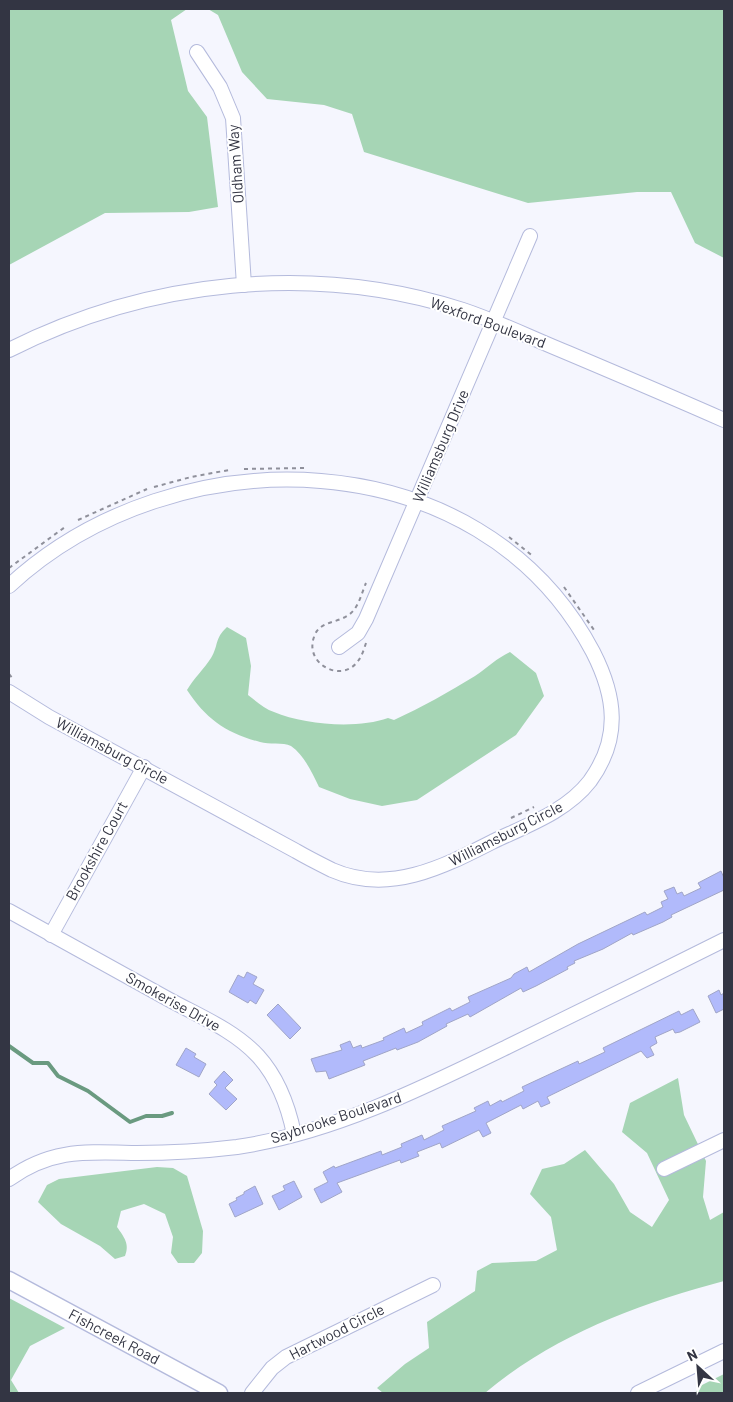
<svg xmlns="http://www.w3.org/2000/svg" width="733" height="1402" font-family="Barlow,sans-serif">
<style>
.green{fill:#a6d5b5}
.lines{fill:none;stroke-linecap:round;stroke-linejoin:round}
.stream{stroke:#6a9a80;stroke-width:4}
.building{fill:#b1bafb;stroke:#a0a5c7}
.minor-casing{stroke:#b4badc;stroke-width:16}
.major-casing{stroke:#b4badc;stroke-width:19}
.path{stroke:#8f909b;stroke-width:2;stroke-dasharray:4 4;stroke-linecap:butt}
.minor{stroke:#fff;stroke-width:14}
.major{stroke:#fff;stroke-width:16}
.labels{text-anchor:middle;stroke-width:4;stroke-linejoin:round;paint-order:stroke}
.street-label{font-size:15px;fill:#333543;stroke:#fff}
</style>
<rect width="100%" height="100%" fill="#f5f6fe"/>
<g class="green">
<polygon points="9,9 187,9 171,20 188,91 207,117 218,207 189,212 105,213 9,265"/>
<polygon points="208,9 724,9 724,258 695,243 671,192 637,192 528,203 364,152 352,114 324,105 267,99 242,72 218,15"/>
<path d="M227,627L246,638L251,666L248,695C256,701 265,709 274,712C304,725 358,729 388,718L394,720C422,707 449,692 475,676C487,668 497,658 510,652L536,673L544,696L516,735L417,800L382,806L350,799L319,787C312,773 305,756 291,746C283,742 269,745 260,742C226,733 206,719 187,690C194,678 204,669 211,658C219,645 214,639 227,627Z"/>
<path d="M678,1078L684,1115L706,1161L703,1197L710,1220L724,1212V1281C638,1304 554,1335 485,1393H383L377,1388L405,1364L429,1348L427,1322L475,1291L477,1271L492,1263L536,1261L557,1250L551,1217L530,1194L542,1169L564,1164L585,1150L614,1184L630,1212L652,1227L669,1200L647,1153L622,1132L630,1103Z"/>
<path d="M157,1167L173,1168L187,1176L203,1231L202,1253L194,1263H178L171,1253L173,1237L165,1214L144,1204L121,1211L117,1227C124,1237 130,1244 125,1256L115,1259L100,1246L61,1224L38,1202L47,1185L59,1179Z"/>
<polygon points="9,1298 65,1328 30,1346 11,1380 19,1393 9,1393"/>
<polygon points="724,1374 724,1393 695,1393 700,1386"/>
</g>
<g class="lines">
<polyline class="stream" points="9,1046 33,1063 48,1063 58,1076 88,1091 130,1122 146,1116 162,1116 172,1113"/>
</g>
<g class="building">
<polygon points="721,871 724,878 724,890 671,915 672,917 663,922 633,935 632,933 603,949 574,961 575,963 567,967 568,969 536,986 523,992 521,988 470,1017 468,1014 446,1024 447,1026 418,1042 397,1050 396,1048 363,1061 365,1065 329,1079 326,1071 316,1072 311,1059 342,1050 340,1045 350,1041 353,1048 361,1045 362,1048 384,1040 383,1038 404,1028 406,1033 423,1025 422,1022 450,1008 452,1011 470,1002 468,997 511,978 514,974 527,967 529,972 578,944 645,912 647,915 663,907 661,902 668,899 664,891 674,887 677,894 682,892 684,896 701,888 698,883"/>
<polygon points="247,972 257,977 253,984 264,990 256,1004 250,1000 248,1003 229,992 238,975 244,978"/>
<polygon points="719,990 721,995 724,993 724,1009 716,1013 708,996"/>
<polygon points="278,1004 301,1028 290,1039 267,1015"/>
<polygon points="693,1009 700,1022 680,1032 675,1033 673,1029 655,1037 657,1043 650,1047 654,1055 647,1058 641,1051 547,1097 550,1103 541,1107 538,1101 523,1109 521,1105 486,1123 491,1133 483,1137 479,1130 442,1148 440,1143 417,1152 419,1156 401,1163 400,1160 337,1183 342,1192 321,1203 314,1189 328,1182 323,1172 334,1166 335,1168 381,1151 382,1155 402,1147 401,1144 422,1135 424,1140 444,1130 442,1126 476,1111 474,1108 488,1101 490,1106 501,1100 502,1102 524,1091 522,1087 578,1061 579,1064 605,1052 603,1048 679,1011 681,1015"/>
<polygon points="186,1048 196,1054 194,1057 206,1064 199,1077 176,1065"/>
<polygon points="224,1071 233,1080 225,1088 237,1099 226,1110 209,1094 217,1085 214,1082"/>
<polygon points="294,1181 302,1197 279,1210 272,1196 285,1190 283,1186"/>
<polygon points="255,1186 263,1204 235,1217 229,1204 237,1200 236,1198 244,1194 244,1192"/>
</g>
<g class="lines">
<g class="minor-casing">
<g id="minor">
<polyline points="197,52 220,87 233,118 244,285"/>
<path d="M9,350C148,280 313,262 463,310C499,322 533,339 568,353C620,375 672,397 724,420"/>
<path d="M9,586C175,432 480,438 593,652C616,697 621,738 590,781C567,811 528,825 494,841C443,867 389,895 332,870C320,864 308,858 296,851L49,717L9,692"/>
<polyline points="339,647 358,633 366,619 530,236"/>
<path d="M9,911C62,940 115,970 168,999C199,1016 234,1030 258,1056C278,1078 288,1105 294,1134"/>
<polyline points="51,935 144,767"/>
<polyline points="664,1169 724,1140"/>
<path d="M9,1179C52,1148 87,1152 137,1153C170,1153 204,1151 237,1147C332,1133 421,1089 507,1047C579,1012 652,976 724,940"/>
<polyline points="252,1393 272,1368 286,1357 433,1285"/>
<polyline points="638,1393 724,1351"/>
</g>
</g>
<g class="major-casing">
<polyline id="major" points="9,1280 219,1393"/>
</g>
<g class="path">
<polyline points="244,469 304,468"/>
<polyline points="154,487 191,477 229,470"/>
<polyline points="78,520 147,489"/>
<polyline points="509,537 534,557"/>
<polyline points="9,568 65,527"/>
<polyline points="564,587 594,630"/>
<path d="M366,643C364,649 362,656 358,661C342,684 304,664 314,637C319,620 339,624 351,613C359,606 362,592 366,583"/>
<polyline points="9,674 14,680"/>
<polyline points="511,818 534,807"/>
</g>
<use href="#minor" class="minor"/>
<use href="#major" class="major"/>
</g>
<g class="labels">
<g class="street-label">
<text transform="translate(236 164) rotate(-94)" y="5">Oldham Way</text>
<text transform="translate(488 323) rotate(20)" y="5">Wexford Boulevard</text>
<text transform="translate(441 446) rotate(-67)" y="5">Williamsburg Drive</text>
<text transform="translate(112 751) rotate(28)" y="5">Williamsburg Circle</text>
<text transform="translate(506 834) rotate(-27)" y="5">Williamsburg Circle</text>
<text transform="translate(97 851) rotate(-61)" y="5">Brookshire Court</text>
<text transform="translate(173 1002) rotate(29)" y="5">Smokerise Drive</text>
<text transform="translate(336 1118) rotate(-18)" y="5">Saybrooke Boulevard</text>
<text transform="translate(337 1332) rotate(-27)" y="5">Hartwood Circle</text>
<text transform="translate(114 1337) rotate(28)" y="5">Fishcreek Road</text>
</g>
</g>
<rect width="733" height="1402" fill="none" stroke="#333543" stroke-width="20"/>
<g transform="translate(698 1367) rotate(334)" stroke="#ffffff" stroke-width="4" paint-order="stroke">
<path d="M0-4L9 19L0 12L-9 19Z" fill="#333543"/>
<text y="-8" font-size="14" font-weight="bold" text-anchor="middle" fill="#333543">N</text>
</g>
</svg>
